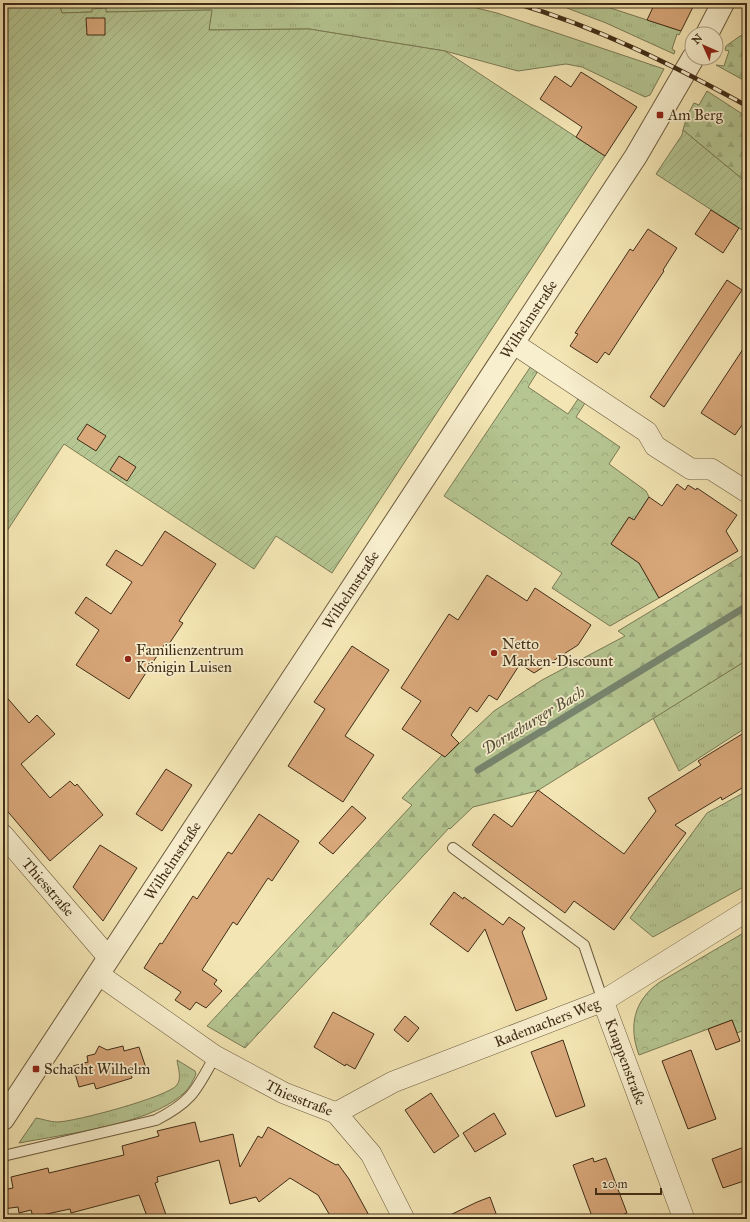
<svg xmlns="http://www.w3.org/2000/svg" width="750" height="1222" font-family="'IM FELL Great Primer',serif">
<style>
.grass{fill:url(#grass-tufts);stroke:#7a7a54}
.forest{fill:url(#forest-firs);stroke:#7a7a54}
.park{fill:url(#park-crowns);stroke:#7a7a54}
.garden{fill:url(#garden-furrows);stroke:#7a7a54}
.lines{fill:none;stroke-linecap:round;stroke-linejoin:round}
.stream{stroke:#77856f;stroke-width:7}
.building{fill:#d9a87b;stroke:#402d17}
.service-casing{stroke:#6d5b3e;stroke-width:12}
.minor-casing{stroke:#6d5b3e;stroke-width:22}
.tertiary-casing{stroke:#6d5b3e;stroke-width:24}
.service{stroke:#f8efce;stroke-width:10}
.minor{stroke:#f8efce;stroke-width:21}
.tertiary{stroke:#f8efce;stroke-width:22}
.rail-casing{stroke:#402d17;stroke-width:4.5}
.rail{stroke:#f8efce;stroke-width:3;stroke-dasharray:9;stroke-linecap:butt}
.poi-dot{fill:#8f2418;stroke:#f8efce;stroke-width:1.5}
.labels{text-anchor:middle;stroke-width:3.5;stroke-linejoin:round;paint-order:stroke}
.poi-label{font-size:15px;fill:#402d17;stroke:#f8efce;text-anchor:start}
.street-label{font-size:15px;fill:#402d17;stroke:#f8efce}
.water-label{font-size:16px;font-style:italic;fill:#57523c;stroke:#f8efce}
</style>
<defs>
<pattern id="grass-tufts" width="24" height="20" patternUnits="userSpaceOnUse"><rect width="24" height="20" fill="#b5c692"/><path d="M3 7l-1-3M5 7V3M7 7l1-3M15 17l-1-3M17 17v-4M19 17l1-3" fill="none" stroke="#9daa7d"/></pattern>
<pattern id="forest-firs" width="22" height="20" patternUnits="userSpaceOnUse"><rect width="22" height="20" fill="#b5c692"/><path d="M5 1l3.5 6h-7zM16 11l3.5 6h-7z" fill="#9daa7d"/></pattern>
<pattern id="park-crowns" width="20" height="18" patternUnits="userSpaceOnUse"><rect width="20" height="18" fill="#b5c692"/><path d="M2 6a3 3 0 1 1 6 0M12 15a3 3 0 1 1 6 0" fill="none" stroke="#9daa7d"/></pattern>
<pattern id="garden-furrows" width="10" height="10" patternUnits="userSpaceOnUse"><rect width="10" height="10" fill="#b5c692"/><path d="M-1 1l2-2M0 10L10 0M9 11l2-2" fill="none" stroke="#9daa7d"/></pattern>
</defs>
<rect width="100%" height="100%" fill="#f4e6b4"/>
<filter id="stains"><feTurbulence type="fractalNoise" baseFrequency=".005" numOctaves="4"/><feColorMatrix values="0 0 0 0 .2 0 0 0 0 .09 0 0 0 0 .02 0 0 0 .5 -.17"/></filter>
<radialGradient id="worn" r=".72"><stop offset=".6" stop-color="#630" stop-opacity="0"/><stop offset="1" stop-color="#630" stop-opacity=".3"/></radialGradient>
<g class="grass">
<polygon points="59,3 456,3 497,13 664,69 650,95 645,97 582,67 566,64 518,71 445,51 309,29 209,30 211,10 105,12 106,8 92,12 62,13"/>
<polygon points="554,3 595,3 681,31 679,35 677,34 672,49 675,51 674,54 606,23"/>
<polygon points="747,660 747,727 679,771 653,718"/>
<polygon points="747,791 747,885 653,937 630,918 707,813"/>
<path d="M177,1060L195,1071L196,1074C193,1081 189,1089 183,1094C148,1125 65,1134 19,1143L36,1118C43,1119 50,1122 57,1122C74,1122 168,1097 177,1085C182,1078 178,1068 177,1060Z"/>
</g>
<g class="forest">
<polygon points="747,35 747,82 716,65 724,66 729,51 725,50 726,46 740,36"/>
<polygon points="707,91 747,117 747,183 683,130 687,116 694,103 699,105"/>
<polygon points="747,553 747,660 537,791 473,807 450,829 449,828 245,1048 207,1026 412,805 402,798 442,755 445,757 494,711 542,680 625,636 618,631"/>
</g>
<g class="park">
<polygon points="531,366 538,371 528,387 568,414 578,399 585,403 576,417 620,447 609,464 646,491 649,497 634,520 629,517 611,544 639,563 659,598 610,626 552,588 562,573 444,496"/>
<path d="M747,931V1029L737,1033L732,1020L639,1055C628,1026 634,1000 660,982Z"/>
</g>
<g class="garden">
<polygon points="3,3 59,3 62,13 92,12 92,9 106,8 106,12 212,10 209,30 309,29 445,51 605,156 332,573 276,536 254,569 64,444 3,537"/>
<polygon points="683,130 747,183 747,233 656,174 682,135"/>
</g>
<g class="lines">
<polyline class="stream" points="478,770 747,606"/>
</g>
<g class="building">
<polygon points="655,3 695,3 681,31 647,20"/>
<polygon points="86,18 105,18 105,35 87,35"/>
<polygon points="581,72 637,107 605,156 576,137 582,127 540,99 555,76 571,87"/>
<polygon points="711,210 739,228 723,253 695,234"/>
<polygon points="648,229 677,248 663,270 664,271 609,355 605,352 597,363 570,346 578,334 575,333 630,249 633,251"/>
<polygon points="727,280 742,290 664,407 650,397"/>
<polygon points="747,343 747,418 735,435 701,413"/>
<polygon points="87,424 106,436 96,451 77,439"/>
<polygon points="119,456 136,467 127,481 110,470"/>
<polygon points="677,484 685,490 688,485 696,490 697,488 737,515 726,531 738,551 659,598 639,563 611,544 629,517 634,520 649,497 662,506"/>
<polygon points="165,531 216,564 179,621 183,623 169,644 166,642 129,699 76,665 99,630 75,613 86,597 111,614 132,582 106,565 116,550 142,566"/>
<polygon points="487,575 527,601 535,588 591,625 578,645 534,673 520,664 497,700 489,695 477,712 470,707 451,735 459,743 445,757 402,729 421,701 401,688 449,614 458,620"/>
<polygon points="352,646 389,670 345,736 374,755 343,802 288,766 325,709 314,702"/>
<polygon points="3,693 29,723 37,715 55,734 21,764 50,798 70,781 75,786 77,784 103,815 50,861 3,806"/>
<polygon points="747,731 747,785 722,800 721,797 675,825 686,833 614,930 574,901 565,913 472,845 494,814 512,827 538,790 624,854 656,811 648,798 701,765 698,761"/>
<polygon points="166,769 192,785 162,831 136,814"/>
<polygon points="352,806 366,818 333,854 319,843"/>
<polygon points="259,814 299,841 272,881 268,878 237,925 233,922 202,970 217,980 214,984 222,991 206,1008 196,1002 190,1010 175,1000 181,992 144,968 160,943 162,944 193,896 197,899 228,852 232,854"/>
<polygon points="100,845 137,868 103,921 73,887"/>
<polygon points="454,892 463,899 464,897 503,925 509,917 525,928 522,932 547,999 516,1011 485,929 468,952 430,924"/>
<polygon points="333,1012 374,1034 355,1069 346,1064 345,1066 314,1047"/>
<polygon points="405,1016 419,1028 408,1042 394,1030"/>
<polygon points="732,1020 740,1041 716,1050 708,1029"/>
<polygon points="563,1040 585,1106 556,1117 531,1052"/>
<polygon points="99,1046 107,1050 123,1046 124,1051 139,1047 146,1068 131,1073 132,1078 96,1089 94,1083 79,1087 73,1066 88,1062 87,1056 95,1054"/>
<polygon points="691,1050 716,1119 688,1129 662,1061"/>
<polygon points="431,1093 459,1136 434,1153 405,1110"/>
<polygon points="494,1113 506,1134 475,1152 463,1133"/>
<polygon points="195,1122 200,1142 233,1134 240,1167 258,1136 262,1138 268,1127 336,1165 338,1164 349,1179 371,1219 332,1219 318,1195 290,1178 259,1202 256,1197 230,1204 219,1160 157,1177 158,1182 155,1183 166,1215 153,1219 148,1219 139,1195 71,1213 70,1209 33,1217 31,1210 19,1213 18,1207 3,1209 3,1190 13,1188 11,1177 48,1168 49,1173 124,1155 122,1146 159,1136 157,1131"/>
<polygon points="747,1146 747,1180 723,1188 712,1159"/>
<polygon points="593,1158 594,1162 606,1158 627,1213 612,1219 593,1219 573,1165"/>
<polygon points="490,1197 498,1219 442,1219 477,1202"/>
</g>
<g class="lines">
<g class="service-casing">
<g id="service">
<polyline points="453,848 584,945 603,1001"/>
<path d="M3,1156L156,1120C193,1101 196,1090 215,1056"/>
</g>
</g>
<g class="minor-casing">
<g id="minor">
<polyline points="513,343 647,432 655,446 691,469 711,469 747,492"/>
<path id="s1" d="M3,835L109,958"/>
<path id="s2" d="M98,974L215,1056L284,1093L336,1113L371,1154L404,1219"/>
<path id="s3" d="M603,1001L684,1219"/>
<path id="s4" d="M336,1113L393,1082L603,1001L747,911"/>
</g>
</g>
<g class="tertiary-casing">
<g id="tertiary">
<polyline points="707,34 723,3"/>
<path id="s5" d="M3,1119L636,156L693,58"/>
</g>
</g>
<use href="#service" class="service"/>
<use href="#minor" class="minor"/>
<use href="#tertiary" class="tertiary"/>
<g class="rail-casing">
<path id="rail" d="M515,3C597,27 673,65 747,106"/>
</g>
<use href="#rail" class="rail"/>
</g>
<g class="poi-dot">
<rect x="656" y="111" width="8" height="8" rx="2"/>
<circle cx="494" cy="653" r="4"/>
<circle cx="128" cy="659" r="4"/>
<rect x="32" y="1065" width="8" height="8" rx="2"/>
</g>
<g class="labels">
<g class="poi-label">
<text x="668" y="120">Am Berg</text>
<text x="502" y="649">Netto<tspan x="502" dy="17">Marken-Discount</tspan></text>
<text x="136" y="655">Familienzentrum<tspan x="136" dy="17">Königin Luisen</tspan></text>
<text x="44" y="1074">Schacht Wilhelm</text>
</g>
<g class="street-label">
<text dy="5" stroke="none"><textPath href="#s5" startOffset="957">Wilhelmstraße</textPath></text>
<text dy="5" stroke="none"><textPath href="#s5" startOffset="633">Wilhelmstraße</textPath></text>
<text dy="5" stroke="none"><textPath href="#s5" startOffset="309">Wilhelmstraße</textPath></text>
<text dy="5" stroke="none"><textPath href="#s1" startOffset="69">Thiesstraße</textPath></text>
<text dy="5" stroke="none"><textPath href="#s4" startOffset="230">Rademachers Weg</textPath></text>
<text dy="5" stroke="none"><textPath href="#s3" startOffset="65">Knappenstraße</textPath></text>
<text dy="5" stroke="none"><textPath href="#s2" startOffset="237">Thiesstraße</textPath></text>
</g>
<g class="water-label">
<text transform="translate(533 720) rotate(-31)" y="6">Dorneburger Bach</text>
</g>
</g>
<rect width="750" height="1222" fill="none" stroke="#f4e6b4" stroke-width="16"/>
<rect x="4" y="4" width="742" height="1214" fill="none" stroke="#402d17" stroke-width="2"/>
<rect x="8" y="8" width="734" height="1206" fill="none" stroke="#402d17"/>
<g transform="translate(704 46) rotate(315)"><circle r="19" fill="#f8efce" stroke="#aea185"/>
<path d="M0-3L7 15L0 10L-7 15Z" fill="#8f2418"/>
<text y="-6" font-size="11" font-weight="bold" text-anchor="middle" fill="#402d17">N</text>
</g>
<path d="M596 1188v6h65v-6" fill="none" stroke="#402d17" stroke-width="2"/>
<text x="602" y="1188" font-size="12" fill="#402d17" stroke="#f8efce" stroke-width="3" paint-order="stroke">20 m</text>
<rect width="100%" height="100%" filter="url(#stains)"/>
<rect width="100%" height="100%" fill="url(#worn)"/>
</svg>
